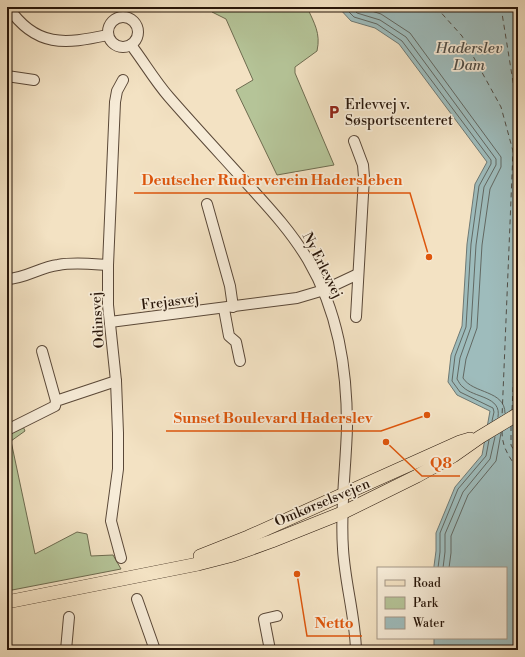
<svg xmlns="http://www.w3.org/2000/svg" width="525" height="657" font-family="'Libre Bodoni',serif">
<style>
.green{fill:#b5c498;stroke:#6e6c50}
.water{fill:#9ebcbc;stroke:#6e7974}
.lines{fill:none;stroke-linecap:round;stroke-linejoin:round}
.shore{stroke:#626862;stroke-width:1}
.ferry{stroke:#514f48;stroke-width:1;stroke-dasharray:5 4;stroke-linecap:butt}
.minor-casing{stroke:#5a4838;stroke-width:12}
.major-casing{stroke:#271509;stroke-width:14}
.minor{stroke:#f7ecd8;stroke-width:10}
.major{stroke:#f3e2c3;stroke-width:13}
.labels{text-anchor:middle;stroke-width:3.5;stroke-linejoin:round;paint-order:stroke}
.poi-label{font-size:14px;fill:#271509;stroke:#f7ecd8;text-anchor:start}
.street-label{font-size:14px;fill:#271509;stroke:#f7ecd8}
.water-label{font-size:15px;font-style:italic;fill:#514f48;stroke:#f7ecd8}
.leader{fill:none;stroke:#de560c;stroke-width:1.5}
.callout-dot{fill:#de560c;stroke:#f7ecd8;stroke-width:1.5}
.callout-label{font-size:15px;text-anchor:middle;font-weight:bold;fill:#de560c;stroke:#f7ecd8;stroke-width:3.5;stroke-linejoin:round;paint-order:stroke}
</style>
<rect width="100%" height="100%" fill="#f3e2c3"/>
<filter id="stains"><feTurbulence type="fractalNoise" baseFrequency=".005" numOctaves="4"/><feColorMatrix values="0 0 0 0 .2 0 0 0 0 .09 0 0 0 0 .02 0 0 0 .5 -.17"/></filter>
<radialGradient id="worn" r=".72"><stop offset=".6" stop-color="#630" stop-opacity="0"/><stop offset="1" stop-color="#630" stop-opacity=".3"/></radialGradient>
<g class="green">
<path d="M213,7H307C314,23 321,33 317,51L295,67V73L334,165L277,175L236,90L253,80L226,19L212,12Z"/>
<polygon points="22,424 25,431 11,441 35,554 77,532 87,534 91,556 113,555 121,569 7,591 7,431"/>
</g>
<polygon class="water" points="338,7 518,7 518,650 434,650 434,638 506,638 506,568 434,568 434,566 436,551 436,533 455,487 482,455 490,411 457,395 448,382 451,355 462,326 467,244 475,184 487,162 399,44 375,28 351,21"/>
<g class="lines">
<g class="shore">
<polyline points="344,7 354,17 377,24 402,41 491,160 491,164 479,186 471,244 466,327 455,356 452,381 460,392 493,408 494,412 492,421"/>
<path d="M351,7L357,13L380,20L406,37L496,159V165L484,187L476,245L471,327L460,358L457,379C459,382 460,385 463,387C474,398 502,396 498,417"/>
<path d="M359,7L381,14L410,33L501,157V167L490,189L482,245L477,328L466,359L463,378C473,394 505,390 505,413"/>
<polyline points="438,568 440,552 440,533 458,489 486,456 489,440"/>
<polyline points="443,568 445,552 445,534 463,492 490,459 495,437"/>
<polyline points="449,568 451,553 451,536 468,495 496,461 501,433"/>
</g>
<g class="ferry">
<polyline points="436,7 462,36 501,107 513,151 502,417"/>
<polyline points="501,7 518,113"/>
<polyline points="512,410 518,287"/>
<polyline points="511,426 511,445 518,458"/>
<path d="M502,431C502,448 509,456 518,470"/>
</g>
<g class="minor-casing">
<g id="minor">
<path d="M8,7C36,48 65,44 108,35"/>
<circle cx="123" cy="32" r="15"/>
<path d="M131,45C144,62 155,81 169,97C196,128 224,158 251,188C272,211 292,233 308,260C338,311 347,368 347,427C346,467 340,508 343,549C345,583 355,616 356,650"/>
<polyline points="7,76 34,80"/>
<polyline points="354,141 363,165 364,177 356,317"/>
<polyline points="207,204 230,286 233,307"/>
<path d="M7,279C25,279 40,267 58,265C74,262 91,264 108,265"/>
<polyline points="224,309 229,336 236,342 240,361"/>
<polyline points="110,322 297,298 324,290 358,274"/>
<polyline points="42,351 56,401"/>
<polyline points="7,430 55,406 56,401 116,381"/>
<polyline points="121,558 111,521 118,469 118,433 116,381 108,305 108,265 115,102 117,91 123,80"/>
<polyline points="137,599 155,650"/>
<polyline points="66,650 69,617"/>
<polyline points="270,650 264,619 277,616"/>
</g>
</g>
<g class="major-casing">
<g id="major">
<polyline points="200,556 248,537 460,442 470,439"/>
<polyline points="7,602 198,564 233,555 272,541 342,513 417,476 453,456 480,437 518,414"/>
</g>
</g>
<use href="#minor" class="minor"/>
<use href="#major" class="major"/>
</g>
<defs>
<g id="parking-bare" transform="scale(1.08)"><path d="M-3.5-5.5H1a3.5 3.5 0 0 1 0 7H-1V5.5H-3.5ZM-1-3.4V-.6H.8a1.4 1.4 0 0 0 0-2.8Z" fill="#8f2418" stroke="#f7ecd8" stroke-width="2.5" paint-order="stroke"/></g>
</defs>
<g fill-rule="evenodd">
<use href="#parking-bare" x="334" y="112"/>
</g>
<g class="labels">
<g class="poi-label">
<text x="345" y="109">Erlevvej v.<tspan x="345" dy="16">Søsportscenteret</tspan></text>
</g>
<g class="street-label">
<text transform="translate(323 265) rotate(63)" y="5">Ny Erlevvej</text>
<text transform="translate(170 301) rotate(-7)" y="5">Frejasvej</text>
<text transform="translate(97 320) rotate(-94)" y="5">Odinsvej</text>
<text transform="translate(322 502) rotate(-23)" y="5">Omkørselsvejen</text>
</g>
<g class="water-label">
<text x="469" y="53">Haderslev<tspan x="469" dy="17">Dam</tspan></text>
</g>
</g>
<path class="leader" d="M429 257L410 193H134M427 415L381 431H166M386 442L422 476H460M297 574L307 636H362"/>
<g class="callout-dot">
<circle cx="429" cy="257" r="4"/>
<circle cx="427" cy="415" r="4"/>
<circle cx="386" cy="442" r="4"/>
<circle cx="297" cy="574" r="4"/>
</g>
<g class="callout-label">
<text x="272" y="185">Deutscher Ruderverein Hadersleben</text>
<text x="273" y="423">Sunset Boulevard Haderslev</text>
<text x="441" y="468">Q8</text>
<text x="334" y="628">Netto</text>
</g>
<rect width="525" height="657" fill="none" stroke="#f3e2c3" stroke-width="24"/>
<rect x="8" y="8" width="509" height="641" fill="none" stroke="#271509" stroke-width="2"/>
<rect x="12" y="12" width="501" height="633" fill="none" stroke="#271509"/>
<rect x="377" y="567" width="130" height="72" fill="#f7ecd8" stroke="#a49685"/>
<rect x="385" y="580" width="20" height="6" fill="#f3e2c3" stroke="#a49685"/>
<text x="413" y="587" font-size="12" fill="#271509">Road</text>
<rect x="385" y="597" width="20" height="12" fill="#b5c498" stroke="#a49685"/>
<text x="413" y="607" font-size="12" fill="#271509">Park</text>
<rect x="385" y="617" width="20" height="12" fill="#9ebcbc" stroke="#a49685"/>
<text x="413" y="627" font-size="12" fill="#271509">Water</text>
<rect width="100%" height="100%" filter="url(#stains)"/>
<rect width="100%" height="100%" fill="url(#worn)"/>
</svg>
